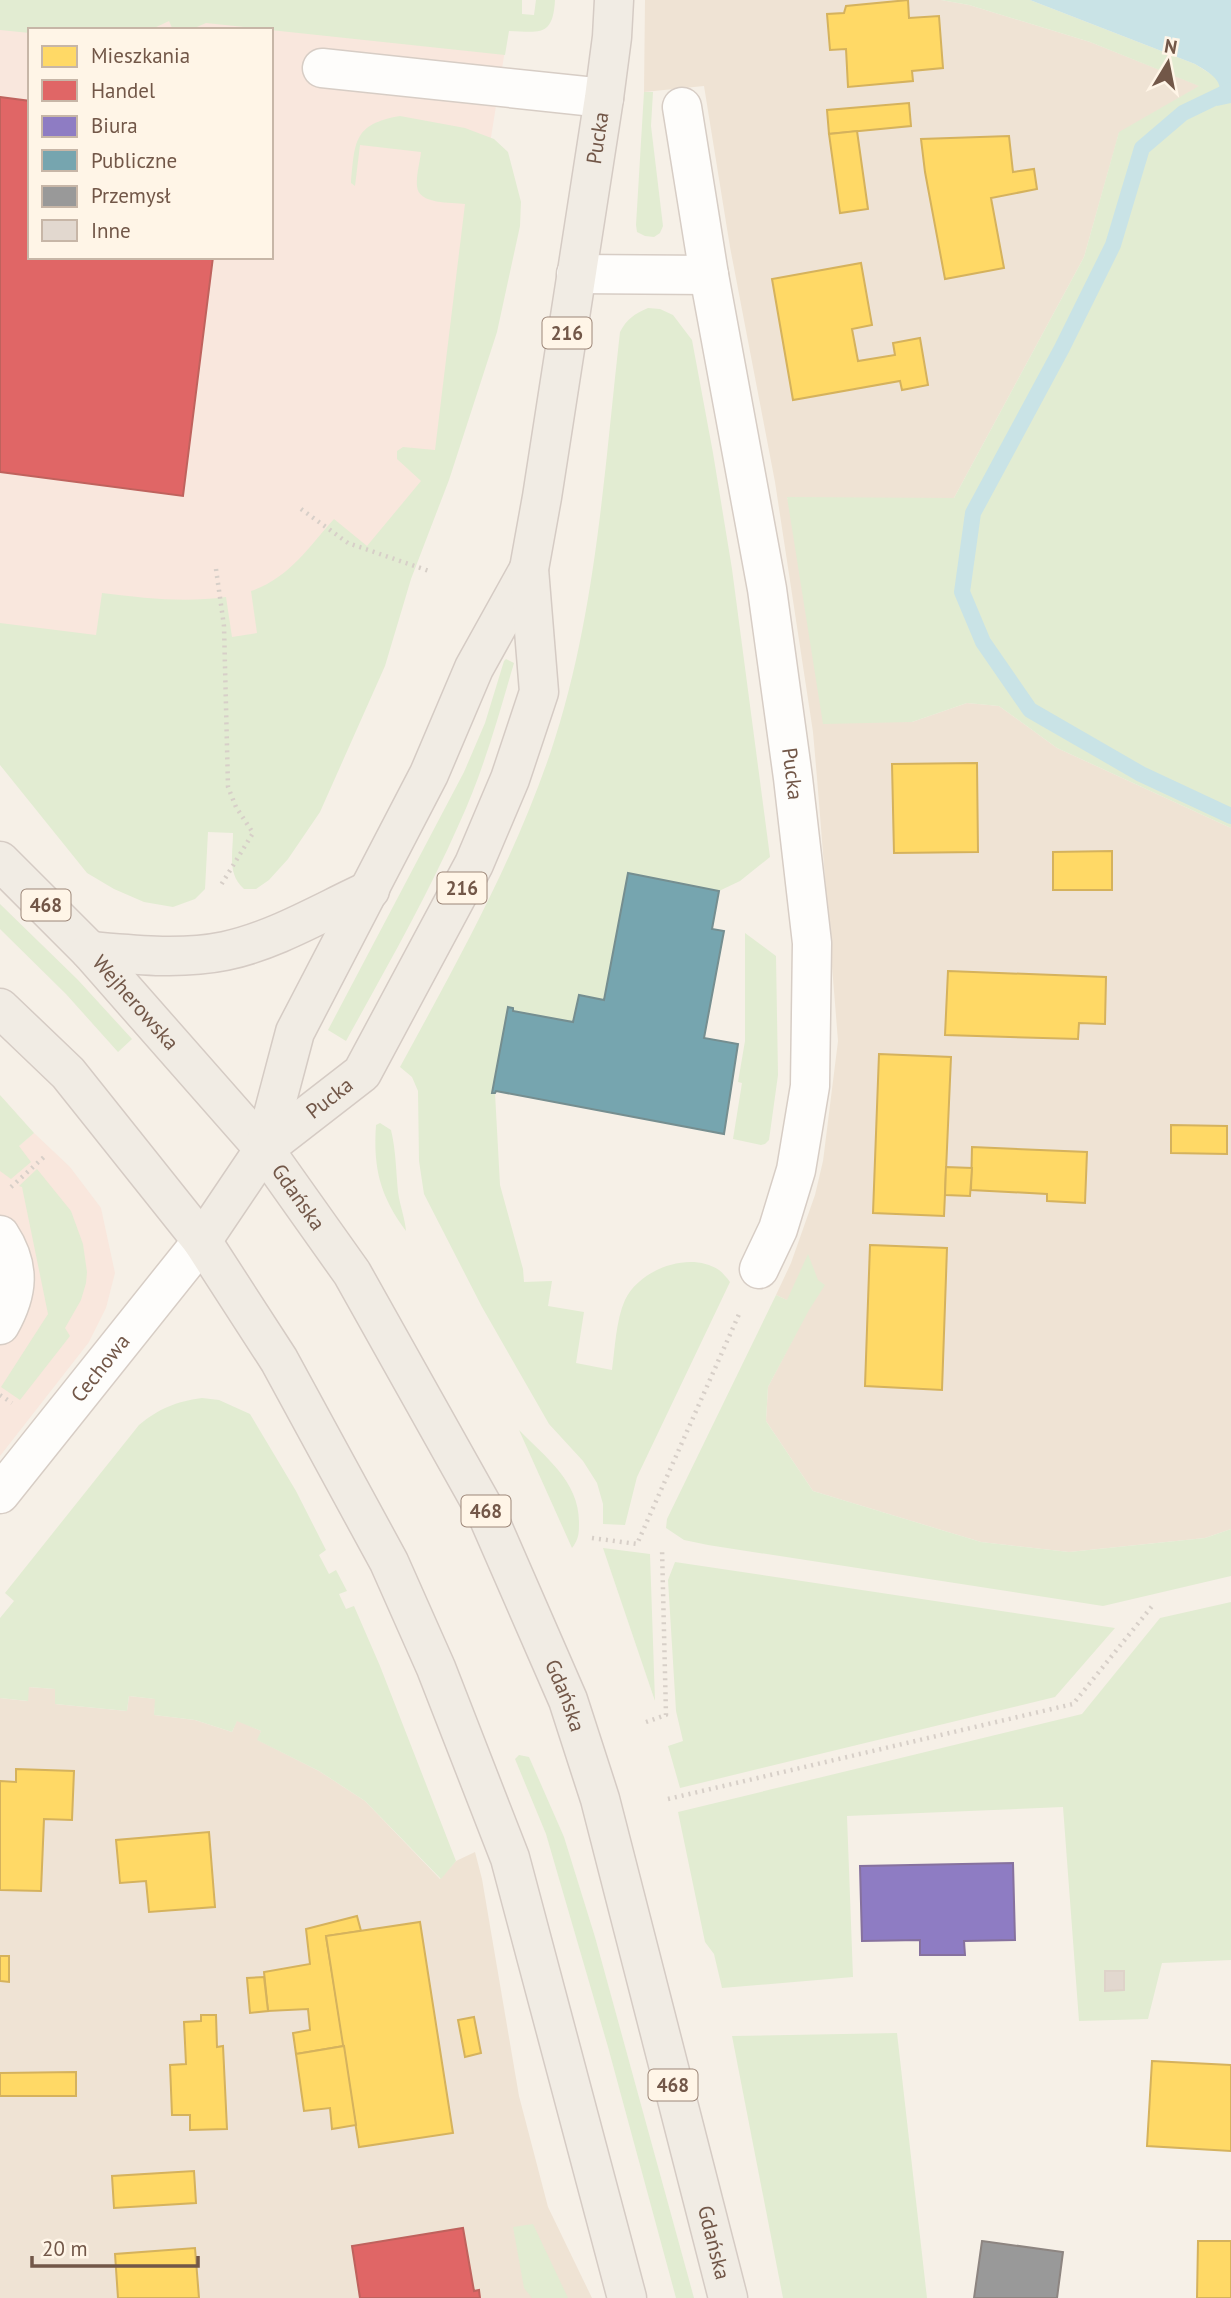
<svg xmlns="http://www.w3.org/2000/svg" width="1231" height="2298" font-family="'PT Sans',sans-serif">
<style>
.residential{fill:#efe3d4}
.commercial{fill:#f9e7dd;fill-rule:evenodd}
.green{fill:#e2ecd2}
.water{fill:#c9e3e6}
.homes{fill:#ffd966;stroke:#d5b25d;stroke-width:2}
.shops{fill:#e06666;stroke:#bf625d;stroke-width:2}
.offices{fill:#8e7cc3;stroke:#86719e;stroke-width:2}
.public{fill:#76a5af;stroke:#758e90;stroke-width:2}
.industry{fill:#999;stroke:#8d8581;stroke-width:2}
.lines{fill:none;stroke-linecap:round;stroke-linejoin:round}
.stream{stroke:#c9e3e6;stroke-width:16}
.building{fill:#e2d8cf;stroke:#ded3c9;stroke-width:2}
.minor-casing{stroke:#d7cdc5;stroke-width:41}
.major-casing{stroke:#d5cbc4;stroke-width:41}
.path{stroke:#d7cfc8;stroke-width:4.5;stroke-dasharray:2 5;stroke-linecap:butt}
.minor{stroke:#fefdfb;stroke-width:38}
.major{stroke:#f1ece4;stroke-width:38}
.labels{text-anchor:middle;stroke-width:7;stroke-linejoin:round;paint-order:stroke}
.shield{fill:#fff5e7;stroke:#9c8678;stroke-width:2}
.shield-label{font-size:19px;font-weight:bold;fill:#725748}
.street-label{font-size:21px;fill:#725748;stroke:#fff5e7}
</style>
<rect width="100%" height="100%" fill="#f6f0e7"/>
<g class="residential">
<polygon points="645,0 941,0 969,5 1090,42 1200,86 1119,133 1084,257 954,498 787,498 912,722 967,703 999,706 1057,748 1231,828 1231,1529 1205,1538 1069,1552 981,1542 813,1491 766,1421 768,1387 808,1310 776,1295 791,1263 815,1195 823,1161 838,1041 817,778 813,732 775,482 730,247 704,86 644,92"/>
<polygon points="28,1687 56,1689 55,1704 127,1711 129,1696 156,1699 154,1715 195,1720 232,1732 237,1720 261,1731 258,1740 319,1771 365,1801 440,1879 456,1861 475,1852 482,1879 519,2096 548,2207 592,2298 0,2298 0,1698 27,1701"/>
</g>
<g class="commercial">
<path d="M0,0H388L508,31L437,475L320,741L0,688ZM30,30H271V257H30Z"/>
<polygon points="34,1133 70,1167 101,1208 115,1273 106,1308 89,1342 0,1456 0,1156 19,1146"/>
</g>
<g class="green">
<path d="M0,0H522V14L534,15L536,0H555C553,37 540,32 509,31L505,55L206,23L190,30H173L169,21L150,30H30V33L0,30Z"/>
<polygon points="941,0 1030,0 1195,64 1214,76 1231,94 1231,828 1057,748 999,706 967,703 912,722 823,724 787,497 954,498 1084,257 1119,132 1199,86 1090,42 969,5"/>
<polygon points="644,92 653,92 651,126 663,226 660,233 654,237 645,236 637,232 636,225"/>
<path d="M400,116L465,128L494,139L508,152L521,202L520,226L497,332L449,480L411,579L385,666L320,812L288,859L269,880L256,889H244C227,874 233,854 233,833L208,832L205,889L195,899L173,907L144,902L114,889L87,873L0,765V623L96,635L102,593C144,598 184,603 226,597L232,637L257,633L251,591C289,578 308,548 334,519L367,546L421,481L397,459V451L403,447L435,450L465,204C452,202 418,205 417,186C416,175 420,162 421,152L360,145L355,186L351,183C355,142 353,124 400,116Z"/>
<path d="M648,308L660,309L673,315L692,340L713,453L732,569L770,857L740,881L719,891L628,874L604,1000L579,995L573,1022L513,1011L508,1007L492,1092L495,1093L500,1185L523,1269L524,1282L552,1281L548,1306L584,1312L576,1363L612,1370C615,1348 616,1320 625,1300C639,1270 689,1250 719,1270C723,1273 727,1278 730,1282L637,1477L625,1525L603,1524V1504L597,1483L583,1461L549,1424L482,1307L424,1194L419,1161L418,1091L412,1077L400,1067C456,964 513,863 551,751C596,617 604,472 620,332C627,319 634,314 648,308Z"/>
<path d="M506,659L514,663C498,718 483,772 459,824C426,899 385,970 346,1041L328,1030L464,772L485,723L504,661Z"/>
<polygon points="0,904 78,980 132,1039 118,1052 66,994 0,929"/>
<polygon points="745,933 776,956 778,1075 769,1140 765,1144 761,1145 733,1139 742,1083 738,1082 745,1041"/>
<polygon points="0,1095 34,1133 19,1146 31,1162 11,1179 0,1171"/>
<path d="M380,1123L391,1130C396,1151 396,1171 398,1192C400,1206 405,1218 406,1231C380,1196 373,1168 376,1125Z"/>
<polygon points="37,1169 71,1211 83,1244 87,1272 86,1283 81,1300 65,1328 70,1336 20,1400 1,1387 48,1314 22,1187 19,1186"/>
<polygon points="808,1254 818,1280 825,1285 809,1310 768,1387 766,1421 813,1491 981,1542 1069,1552 1205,1538 1231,1529 1231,1576 1103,1606 708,1545 684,1540 666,1528 667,1519 776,1295 787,1300"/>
<path d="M202,1398L219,1400L250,1414L296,1491L326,1550L319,1555L329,1574L336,1570L347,1591L339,1594L346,1609L354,1606L380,1666L456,1861L441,1879L365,1801L319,1771L257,1740L261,1731L237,1721L232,1732L195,1720L154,1715L155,1699L129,1696L127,1711L55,1704V1689L29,1687L28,1701L0,1698V1618L14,1601L5,1593L139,1425C160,1408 175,1402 202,1398Z"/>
<path d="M519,1430C545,1457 579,1481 579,1522C579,1533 579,1539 572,1548Z"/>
<polygon points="603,1548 650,1554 655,1701"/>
<polygon points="675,1562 1115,1628 1055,1697 680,1788 668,1746 683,1741 676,1711 668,1580"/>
<polygon points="1231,1602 1231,1960 1162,1963 1148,2019 1079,2021 1063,1807 847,1816 853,1977 722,1988 714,1954 705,1942 678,1812 1082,1714 1160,1618"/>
<polygon points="519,1755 529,1757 564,1837 595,1937 694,2298 676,2298 608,2047 546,1834 515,1759"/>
<polygon points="897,2033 927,2298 783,2298 732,2036"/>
<polygon points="533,2224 568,2298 532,2298 524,2288 513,2227"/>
</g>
<path class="water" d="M1030,0H1231V103L1217,106C1226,82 1215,76 1195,64Z"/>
<g class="homes">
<polygon points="908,0 909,18 939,16 943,68 912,71 913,81 848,87 846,49 830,50 827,14 844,13 846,6"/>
<polygon points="909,103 911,126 829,134 827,110"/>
<polygon points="857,131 868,209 840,213 829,134"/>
<polygon points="1009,136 1013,172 1034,169 1037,189 991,198 1004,268 945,279 925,172 921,139"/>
<polygon points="861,263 872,325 852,329 858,361 895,355 893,343 920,338 928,385 902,390 900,381 793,400 772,279"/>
<polygon points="977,763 978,852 894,853 892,764"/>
<polygon points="1112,851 1112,890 1053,890 1053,852"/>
<polygon points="948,971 1106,977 1105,1024 1079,1023 1078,1039 945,1035"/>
<polygon points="879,1054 951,1057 944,1216 873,1213"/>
<polygon points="1171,1125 1227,1126 1227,1154 1171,1153"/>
<polygon points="972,1147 1087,1152 1085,1203 1047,1201 1047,1194 971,1190"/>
<polygon points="946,1167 972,1168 970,1196 945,1195"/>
<polygon points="870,1245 947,1248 942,1390 865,1386"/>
<polygon points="16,1769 74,1771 72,1820 44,1819 41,1891 0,1890 0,1781 16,1782"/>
<polygon points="209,1832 215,1907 149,1912 146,1881 120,1883 116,1840"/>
<polygon points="357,1916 361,1931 326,1936 344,2046 296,2054 293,2033 310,2030 308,2009 268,2011 264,1972 310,1964 306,1929"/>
<polygon points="420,1922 453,2133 359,2147 326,1936"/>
<polygon points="0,1956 9,1956 9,1982 0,1981"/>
<polygon points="264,1977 268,2011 250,2013 247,1978"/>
<polygon points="201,2015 216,2015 217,2047 223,2046 227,2129 190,2130 190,2115 172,2115 170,2065 186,2064 184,2022 201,2021"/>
<polygon points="474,2017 481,2053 465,2057 458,2020"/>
<polygon points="344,2046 356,2125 332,2129 330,2108 304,2111 296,2054"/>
<polygon points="1152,2061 1231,2065 1231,2151 1147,2146"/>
<polygon points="76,2072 76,2096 0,2096 0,2073"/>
<polygon points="194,2171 196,2203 114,2208 112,2176"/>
<polygon points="1198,2241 1231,2241 1231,2298 1197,2298"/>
<polygon points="195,2248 199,2298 118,2298 115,2254"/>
</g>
<g class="shops">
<polygon points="0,97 30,101 30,257 213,257 183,496 0,472"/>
<polygon points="463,2228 474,2291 479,2290 480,2298 360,2298 352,2246"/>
</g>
<polygon class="offices" points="1013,1863 1015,1940 964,1941 965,1955 920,1955 920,1940 862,1941 860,1866"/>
<polygon class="public" points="628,873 719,891 712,929 724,931 704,1038 738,1044 724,1134 496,1091 495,1093 492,1093 508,1007 513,1008 513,1011 573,1022 579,995 604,1000"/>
<polygon class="industry" points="982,2241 1063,2252 1057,2298 974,2298"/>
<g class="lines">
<polyline class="stream" points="1231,90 1183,113 1142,148 1113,245 1062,348 973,513 962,592 983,642 1030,710 1141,774 1231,816"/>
</g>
<polygon class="building" points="1105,1971 1124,1971 1124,1990 1105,1991"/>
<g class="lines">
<g class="minor-casing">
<g id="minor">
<polyline points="322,68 604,98"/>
<path id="s1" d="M682,107L709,275L767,589L793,778L812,943L810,1086L796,1170L778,1229L759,1269"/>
<polyline points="576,274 709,275"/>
<path d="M0,1235C21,1267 18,1293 0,1325"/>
<path id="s2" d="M0,1494L202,1241"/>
</g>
</g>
<g class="major-casing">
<g id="major">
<path id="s3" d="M0,861L90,951L264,1149L352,1273L486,1512L568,1700L600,1799L728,2298"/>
<path d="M90,951C135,955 181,960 225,951C274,941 324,911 370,890"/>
<polyline points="0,1008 68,1073 202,1241 279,1360 389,1562 436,1668 510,1858 627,2298"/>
<polyline points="264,1149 295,1032 429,774 474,668 529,569"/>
<path id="s4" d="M202,1241L264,1149L362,1073L474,864L510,779L539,692L529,569L542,497L604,98L612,37L614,0"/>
</g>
</g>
<g class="path">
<polyline points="301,509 348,543 432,572"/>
<polyline points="216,569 224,626 228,787 236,807 253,833 221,885"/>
<polyline points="11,1187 44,1157"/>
<polyline points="0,1395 12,1403"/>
<polyline points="592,1538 637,1544 740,1312"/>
<polyline points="646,1722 666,1715 662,1548"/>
<polyline points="668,1799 1073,1704 1153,1605"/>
</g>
<use href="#minor" class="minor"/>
<use href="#major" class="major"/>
</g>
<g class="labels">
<g class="shield">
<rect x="542.5" y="317.5" width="49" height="31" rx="5"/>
<rect x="437.5" y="872.5" width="49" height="31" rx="5"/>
<rect x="21.5" y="889.5" width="49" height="31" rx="5"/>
<rect x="461.5" y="1495.5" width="49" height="31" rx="5"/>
<rect x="648.5" y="2069.5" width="49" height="31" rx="5"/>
</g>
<g class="shield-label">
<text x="567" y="340">216</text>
<text x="462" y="895">216</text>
<text x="46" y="912">468</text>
<text x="486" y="1518">468</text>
<text x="673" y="2092">468</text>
</g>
<g class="street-label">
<text dy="7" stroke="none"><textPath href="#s4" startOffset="1216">Pucka</textPath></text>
<text dy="7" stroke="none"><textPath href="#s1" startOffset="676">Pucka</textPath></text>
<text dy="7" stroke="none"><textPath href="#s3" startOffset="196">Wejherowska</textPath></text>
<text dy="7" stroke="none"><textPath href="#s4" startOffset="194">Pucka</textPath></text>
<text dy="7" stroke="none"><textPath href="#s3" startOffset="450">Gdańska</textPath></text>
<text dy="7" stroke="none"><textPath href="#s2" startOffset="161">Cechowa</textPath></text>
<text dy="7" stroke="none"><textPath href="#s3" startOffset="1017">Gdańska</textPath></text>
<text dy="7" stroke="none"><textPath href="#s3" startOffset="1584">Gdańska</textPath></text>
</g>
</g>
<rect x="28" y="28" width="245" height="231" fill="#fff5e7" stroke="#c7b6a7" stroke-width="2"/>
<rect x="42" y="46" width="35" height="21" fill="#ffd966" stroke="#c7b6a7" stroke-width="2"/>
<text x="91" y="63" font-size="21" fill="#725748">Mieszkania</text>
<rect x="42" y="80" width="35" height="21" fill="#e06666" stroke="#c7b6a7" stroke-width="2"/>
<text x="91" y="98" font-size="21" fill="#725748">Handel</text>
<rect x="42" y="116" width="35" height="21" fill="#8e7cc3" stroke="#c7b6a7" stroke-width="2"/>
<text x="91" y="133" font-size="21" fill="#725748">Biura</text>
<rect x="42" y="150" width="35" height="21" fill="#76a5af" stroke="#c7b6a7" stroke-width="2"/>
<text x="91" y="168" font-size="21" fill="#725748">Publiczne</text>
<rect x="42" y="186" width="35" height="21" fill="#999999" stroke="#c7b6a7" stroke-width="2"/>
<text x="91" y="203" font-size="21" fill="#725748">Przemysł</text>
<rect x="42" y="220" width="35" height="21" fill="#e2d8cf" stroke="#c7b6a7" stroke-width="2"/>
<text x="91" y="238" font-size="21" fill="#725748">Inne</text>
<g transform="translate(1168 63) rotate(10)" stroke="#fff5e7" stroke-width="5" paint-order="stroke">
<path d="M0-5L12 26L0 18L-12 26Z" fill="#725748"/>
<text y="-10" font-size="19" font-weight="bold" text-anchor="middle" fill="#725748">N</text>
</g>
<path d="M32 2256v10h166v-10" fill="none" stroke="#725748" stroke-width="3.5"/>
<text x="42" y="2256" font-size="21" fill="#725748" stroke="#fff5e7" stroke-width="5" paint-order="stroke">20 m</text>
</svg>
